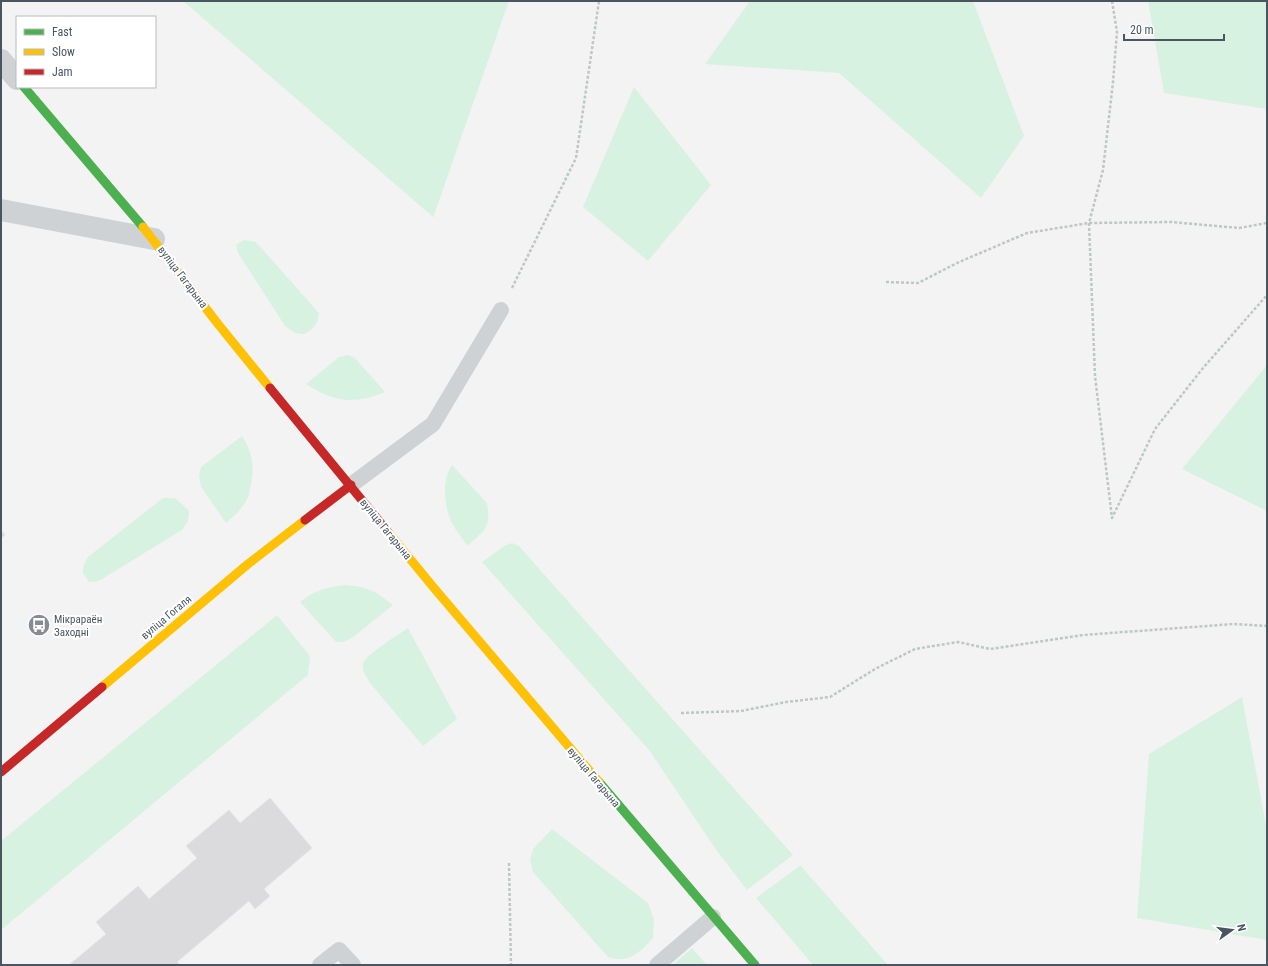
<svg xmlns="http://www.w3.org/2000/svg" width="1268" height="966" font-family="'Roboto Condensed',sans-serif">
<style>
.green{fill:#d8f2e2}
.building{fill:#dbdbdd;stroke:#e5e5e6}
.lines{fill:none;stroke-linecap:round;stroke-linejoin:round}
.path{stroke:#bcc8c4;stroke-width:2.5;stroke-dasharray:3 2;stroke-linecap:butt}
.lane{stroke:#cfd2d4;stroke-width:16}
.street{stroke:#cfd2d4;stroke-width:22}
.fast{stroke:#4caf50;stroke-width:9}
.slow{stroke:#ffc107;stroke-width:9}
.jam{stroke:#c62828;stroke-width:9}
.labels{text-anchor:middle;stroke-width:4;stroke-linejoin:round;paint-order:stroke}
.street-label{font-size:11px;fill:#495561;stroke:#fff}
.poi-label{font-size:11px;fill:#495561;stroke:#fff;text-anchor:start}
</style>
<rect width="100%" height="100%" fill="#f4f3f3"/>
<g class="green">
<polygon points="183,1 509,1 433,218 433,217"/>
<polygon points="750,1 973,1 1024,136 981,198 839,73 705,64"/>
<polygon points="1148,1 1267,1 1267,109 1164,93"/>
<polygon points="634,87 711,185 648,261 583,207"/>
<path d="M244,240L256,242L319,313C318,324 314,329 304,334L295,333L285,326L238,253L236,245Z"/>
<path d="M348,355L355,358L385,392C353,405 334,402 306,384L339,357Z"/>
<polygon points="1267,365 1267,511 1182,469"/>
<path d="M242,436C252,452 255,466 251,484C250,488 250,493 248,497C244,507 235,515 226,523L201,487L199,476L201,467Z"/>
<path d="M452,465L487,503C491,528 486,529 467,546C463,539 457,532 453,525C444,507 441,482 452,465Z"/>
<polygon points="163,498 175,498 189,511 188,521 182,530 102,579 95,582 89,582 83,573 84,564 88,557"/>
<polygon points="512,543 519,546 793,855 747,890 717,851 649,750 482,562 504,546"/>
<path d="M344,585C369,587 373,590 393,605L352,638L343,642H336L300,602C315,590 325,588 344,585Z"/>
<polygon points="277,615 310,656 308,675 1,930 1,841"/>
<path d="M408,628L457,719L423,746L370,683C367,677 361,671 363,663C367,654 399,634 408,628Z"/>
<polygon points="1242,697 1267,830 1267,940 1137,918 1149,754"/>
<path d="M552,829L648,903L654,920L653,938C639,953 629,964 608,957L533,872L530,860L533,849Z"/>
<polygon points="801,865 801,866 888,965 813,965 756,898"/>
<polygon points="692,948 707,965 674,965 675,963"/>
</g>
<g class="building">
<polygon points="1,530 5,535 1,538"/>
<polygon points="270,798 312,848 264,889 270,896 255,909 249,901 177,962 180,965 69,965 106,934 96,922 138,886 149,899 197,858 186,846 229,810 240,823"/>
</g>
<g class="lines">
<g class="path">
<polyline points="1112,1 1117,32 1113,82 1103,170 1089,223 1095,376 1112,518 1155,429 1203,368 1267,295"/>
<polyline points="886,282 918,283 957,263 1027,233 1089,223 1171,222 1239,228 1267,223"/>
<polyline points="512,288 576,158 599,1"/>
<polyline points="681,713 741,711 786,702 830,697 875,669 915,649 958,642 990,649 1083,635 1234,624 1267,626"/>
<polyline points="509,863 511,965"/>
</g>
<g class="lane">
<polyline points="351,485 433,424 501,310"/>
<polyline points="320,965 339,950 353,965"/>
<polyline points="657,965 713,917"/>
</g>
<g class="street">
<polyline points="1,60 17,79"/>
<polyline points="1,210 154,239"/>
</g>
<g class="fast">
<polyline points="24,87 143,227"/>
<polyline points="599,782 755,965"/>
</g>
<g class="slow">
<polyline points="143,227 218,324 270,388"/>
<polyline points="388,532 434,588 599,782"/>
<polyline points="102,687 248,564 305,520"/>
</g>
<g class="jam">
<polyline points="270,388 388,532"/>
<polyline points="305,520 351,485"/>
<polyline points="1,772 102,687"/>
</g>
</g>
<defs>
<g id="bus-disc" transform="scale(1.15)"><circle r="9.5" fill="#858c94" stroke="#fff"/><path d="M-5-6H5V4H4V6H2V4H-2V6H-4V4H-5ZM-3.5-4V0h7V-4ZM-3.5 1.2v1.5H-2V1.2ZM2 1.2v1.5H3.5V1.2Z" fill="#fff"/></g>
</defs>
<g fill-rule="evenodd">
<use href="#bus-disc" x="39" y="625"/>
</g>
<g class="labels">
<g class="street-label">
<text transform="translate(183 277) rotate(53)" y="4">вуліца Гагарына</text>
<text transform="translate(386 529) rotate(51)" y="4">вуліца Гагарына</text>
<text transform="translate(166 617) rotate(-40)" y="4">вуліца Гогаля</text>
<text transform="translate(594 777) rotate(50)" y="4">вуліца Гагарына</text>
</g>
<g class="poi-label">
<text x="54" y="623">Мікрараён<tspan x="54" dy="13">Заходні</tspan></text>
</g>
</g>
<rect width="1268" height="966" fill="none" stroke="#495561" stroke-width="4"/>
<rect x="16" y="16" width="140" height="72" fill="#ffffff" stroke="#b6bbc0"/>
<rect x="24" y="29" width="20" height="6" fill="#4caf50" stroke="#b6bbc0"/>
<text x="52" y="36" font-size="12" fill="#495561">Fast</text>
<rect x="24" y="49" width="20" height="6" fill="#ffc107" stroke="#b6bbc0"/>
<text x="52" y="56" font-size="12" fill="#495561">Slow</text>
<rect x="24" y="69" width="20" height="6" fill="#c62828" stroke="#b6bbc0"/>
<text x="52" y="76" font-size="12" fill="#495561">Jam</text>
<g transform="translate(1232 930) rotate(76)" stroke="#ffffff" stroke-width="3" paint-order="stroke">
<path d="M0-3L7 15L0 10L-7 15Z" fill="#495561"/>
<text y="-6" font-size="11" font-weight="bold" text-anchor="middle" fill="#495561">N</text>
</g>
<path d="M1124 34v6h100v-6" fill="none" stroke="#495561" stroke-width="2"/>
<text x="1130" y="34" font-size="12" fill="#495561" stroke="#ffffff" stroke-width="3" paint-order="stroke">20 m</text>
</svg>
